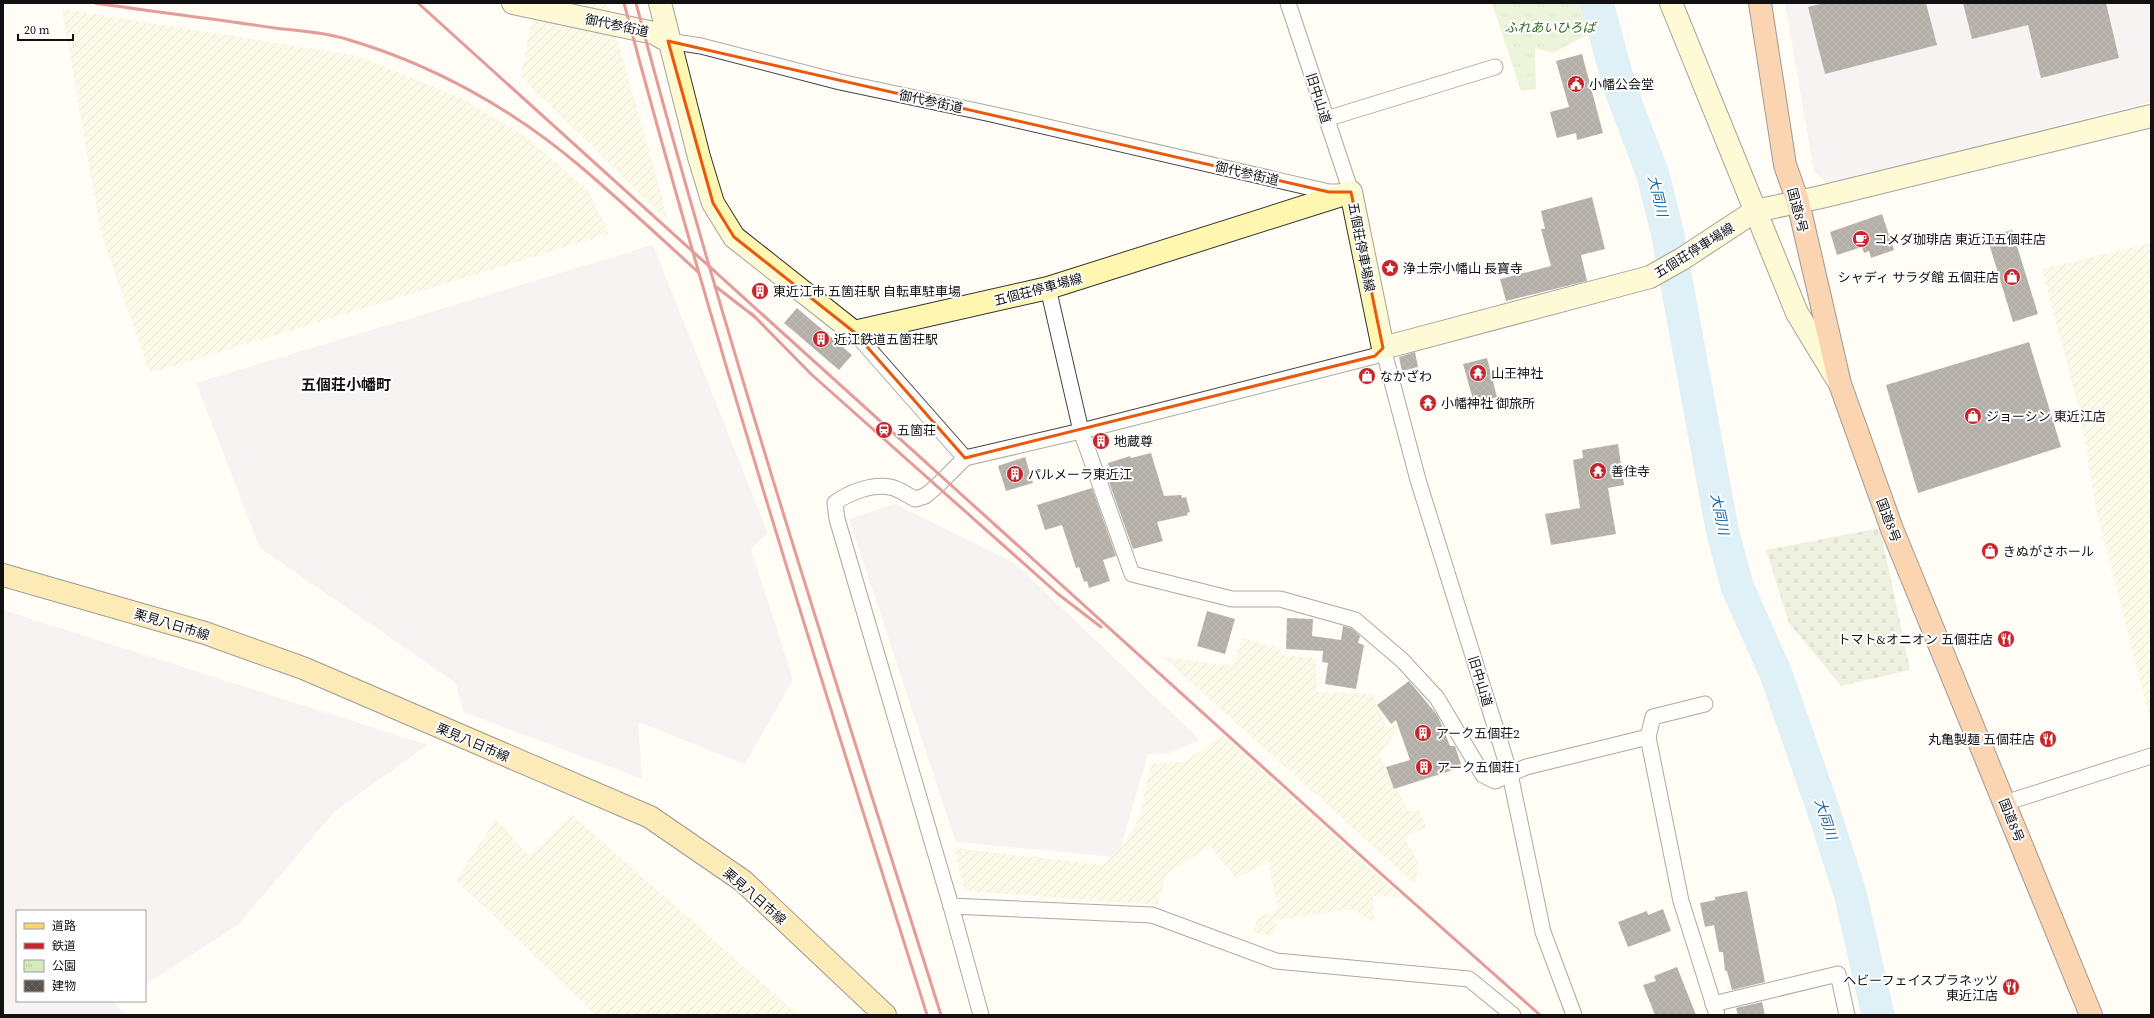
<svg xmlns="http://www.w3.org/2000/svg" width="2154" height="1018" font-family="'Source Serif 4','Noto Sans JP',serif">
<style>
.industrial{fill:#eee6ef}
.farmland{fill:url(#farmland-furrows)}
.cemetery{fill:url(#cemetery-stones)}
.park{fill:url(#park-tufts)}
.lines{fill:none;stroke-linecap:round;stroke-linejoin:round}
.river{stroke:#b9e0f7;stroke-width:33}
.building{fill:url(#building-cross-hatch)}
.street-casing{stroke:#444;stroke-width:17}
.secondary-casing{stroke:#333;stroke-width:24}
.primary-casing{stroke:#222;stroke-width:24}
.highway-casing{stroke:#222;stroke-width:24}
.street{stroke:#fff;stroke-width:15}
.secondary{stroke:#fff6b0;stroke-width:22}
.primary{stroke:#f9d66b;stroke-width:22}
.highway{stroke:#f5a25d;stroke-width:22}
.rail{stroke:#c4262e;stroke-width:3}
.marked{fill:none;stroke:#e8590c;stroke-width:3;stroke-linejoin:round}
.labels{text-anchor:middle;stroke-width:4;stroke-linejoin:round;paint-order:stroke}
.street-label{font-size:13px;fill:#111;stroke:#fff}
.park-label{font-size:13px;font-style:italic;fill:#2f6b1f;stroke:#fff}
.poi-label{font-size:13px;fill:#111;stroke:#fff;text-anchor:start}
.water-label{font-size:14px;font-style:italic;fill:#1768a6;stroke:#fff}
.quarter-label{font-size:15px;font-weight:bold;fill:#111;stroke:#fff}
</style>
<defs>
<pattern id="farmland-furrows" width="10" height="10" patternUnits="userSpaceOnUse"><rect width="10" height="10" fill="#f6f3d4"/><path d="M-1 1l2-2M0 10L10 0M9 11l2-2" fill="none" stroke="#d2cfb5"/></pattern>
<pattern id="cemetery-stones" width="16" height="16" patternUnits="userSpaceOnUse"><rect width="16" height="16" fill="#d9e3c4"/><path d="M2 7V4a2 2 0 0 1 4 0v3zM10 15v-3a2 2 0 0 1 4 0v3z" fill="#b9c2a7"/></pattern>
<pattern id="park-tufts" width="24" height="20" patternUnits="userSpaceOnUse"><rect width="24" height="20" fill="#d5ebbd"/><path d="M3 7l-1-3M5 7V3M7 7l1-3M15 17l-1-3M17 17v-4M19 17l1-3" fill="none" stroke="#b6c8a1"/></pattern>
<pattern id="building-cross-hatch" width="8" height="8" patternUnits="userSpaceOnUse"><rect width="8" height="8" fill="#5a524d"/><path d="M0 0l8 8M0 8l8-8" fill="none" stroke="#6d6662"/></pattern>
</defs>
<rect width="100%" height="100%" fill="#fffdf5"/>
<g class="industrial">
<polygon points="1785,3 2151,3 2151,102 1827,183 1814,172"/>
<polygon points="653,245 768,533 751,549 793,680 745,764 638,722 642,779 463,712 456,683 260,548 196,383"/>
<polygon points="895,504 1015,563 1200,740 1170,753 1148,754 1118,857 956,842 849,519"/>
<polygon points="3,610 428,745 335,811 239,924 145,985 145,911 17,911 17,1001 119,1001 115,1004 127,1015 3,1015"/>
</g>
<g class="farmland">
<polygon points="535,3 607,3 669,222 521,77"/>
<polygon points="62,9 358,56 461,98 525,136 589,191 609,234 150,373 101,233"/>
<polygon points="2151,243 2151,723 2096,509 2081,417 2042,269"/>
<polygon points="1242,638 1280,648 1282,655 1316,658 1317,692 1372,694 1387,727 1404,722 1379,755 1409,812 1419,810 1426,827 1404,838 1419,863 1415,884 1163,657 1233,666"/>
<polygon points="1223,736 1401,897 1373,896 1374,922 1351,909 1277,920 1272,937 1253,932 1258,918 1278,908 1268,861 1236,879 1210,846 1166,874 1158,905 965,891 954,848 1104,865 1129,836 1139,819 1151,764 1183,762"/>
<polygon points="571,814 799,1015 596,1015 456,880 496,819 529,856"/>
</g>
<polygon class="cemetery" points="1880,528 1910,670 1841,686 1789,623 1766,550"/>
<polygon class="park" points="1492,3 1587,3 1595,31 1553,53 1535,48 1536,89 1521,91"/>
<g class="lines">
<polyline class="river" points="1597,3 1620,88 1653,175 1667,231 1722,529 1737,586 1776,674 1824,812 1850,893 1878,1015"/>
</g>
<g class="building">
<polygon points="1824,3 1926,3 1937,45 1825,74 1808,7"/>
<polygon points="1963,3 2106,3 2119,58 2041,78 2028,25 1972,39"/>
<polygon points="1582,54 1603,133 1577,140 1576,133 1557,138 1550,112 1569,107 1556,61"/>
<polygon points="1592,197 1605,249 1581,255 1587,281 1506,301 1500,279 1551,266 1541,229 1545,229 1541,211"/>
<polygon points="1882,214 1894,250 1871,258 1869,251 1864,253 1862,247 1837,255 1830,232"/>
<polygon points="2012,230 2038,314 2013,322 1987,237"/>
<polygon points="797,308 852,355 839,370 784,323"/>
<polygon points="2029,342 2061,447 1918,493 1886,385"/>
<polygon points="1415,352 1418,367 1402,371 1399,357"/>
<polygon points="1487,358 1497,397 1474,403 1463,364"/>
<polygon points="1618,444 1624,485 1608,488 1616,534 1551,545 1545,514 1580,508 1573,460 1583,458 1582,450"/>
<polygon points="1151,453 1164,496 1181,495 1182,498 1186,497 1190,512 1187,513 1188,515 1157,522 1163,541 1133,549 1109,482 1113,481 1108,463 1130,456 1131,458"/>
<polygon points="1025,457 1033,483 1006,491 998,466"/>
<polygon points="1092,488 1116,556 1103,560 1110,581 1089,588 1087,581 1084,582 1079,567 1076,568 1062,525 1045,530 1037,505"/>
<polygon points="1207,611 1235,619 1225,654 1197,646"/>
<polygon points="1287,618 1313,619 1312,636 1341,640 1343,626 1351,628 1360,636 1358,643 1364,645 1356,689 1325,684 1328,663 1322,662 1323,651 1286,649"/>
<polygon points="1409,681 1438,716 1450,746 1455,746 1462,767 1394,789 1386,767 1410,760 1396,720 1391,724 1377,705"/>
<polygon points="1747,891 1765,982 1732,990 1727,971 1725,971 1723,952 1719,952 1714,925 1705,927 1700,903 1715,900 1715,897"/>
<polygon points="1663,909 1671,931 1628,947 1618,922 1647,911 1648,915"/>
<polygon points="1677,967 1696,1015 1655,1015 1643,985 1656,981 1654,976"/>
<polygon points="1762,1002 1765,1015 1738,1015 1736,1008"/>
</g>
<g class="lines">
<g class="street-casing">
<g id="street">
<polyline points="668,41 701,46 840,82 991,114 1329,192 1351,192 1288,3"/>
<polyline points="1326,119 1495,67"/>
<polyline points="1048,288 1081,431 1132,574 1232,599 1280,599 1355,620 1402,660 1437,698 1483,775 1495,781 1526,767 1648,737 1681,901 1717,1015"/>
<polyline points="854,332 965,458"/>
<polyline points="1383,348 1418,480 1510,774 1543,932 1574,1015"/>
<polyline points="1648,737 1653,717 1705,704"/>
<polyline points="2005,803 2151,756"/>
<path d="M951,906L837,519L835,503C849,492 872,484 890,487C898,488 907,495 915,499L925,496L937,486L965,458L1081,431L1375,356L1383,348"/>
<polyline points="1713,1004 1838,974 1847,1015"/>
<polyline points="981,1015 951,906 1152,915 1276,961 1469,979 1513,1015"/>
</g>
</g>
<g class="secondary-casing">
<g id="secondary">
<polyline points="513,3 654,33 668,41"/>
<polyline points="660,3 699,157 713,203 734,237 854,332 1048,288 1351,192 1383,348 1650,277 1682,259 1755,211 1821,197 2151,116"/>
<polyline points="1671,3 1797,313 1837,379"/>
</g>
</g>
<g class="primary-casing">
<polyline id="primary" points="3,575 205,633 303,668 650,817 743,881 885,1015"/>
</g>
<g class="highway-casing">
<polyline id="highway" points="1760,3 1785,165 1798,202 1840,384 1892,529 2091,1015"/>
</g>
<use href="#street" class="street"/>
<use href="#secondary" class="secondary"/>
<use href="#primary" class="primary"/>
<use href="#highway" class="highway"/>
<g class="rail">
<path d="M95,3C155,12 215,19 275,28C298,31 323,32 346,39C432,64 513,109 581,167C621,201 660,237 698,272"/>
<polyline points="418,3 1370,864 1540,1015"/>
<path d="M624,3C714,343 821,679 927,1015"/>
<path d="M636,3C726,344 835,679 941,1015"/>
<polyline points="715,286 755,317"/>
<polyline points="751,313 811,374 1058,594 1101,627"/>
</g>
</g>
<path d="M0 0H2154V1018H0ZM668,41L1329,192H1351L1383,348L1375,356L965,458L854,332L734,237L713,203Z" fill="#fffdf5" fill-opacity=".55" fill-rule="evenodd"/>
<path class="marked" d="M668,41L1329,192H1351L1383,348L1375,356L965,458L854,332L734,237L713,203Z"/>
<defs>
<g id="civic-disc" transform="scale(0.9)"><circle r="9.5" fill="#c4262e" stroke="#fff"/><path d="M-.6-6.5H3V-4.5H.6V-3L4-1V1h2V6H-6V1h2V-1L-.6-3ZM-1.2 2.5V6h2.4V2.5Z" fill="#fff"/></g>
<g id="cafe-disc" transform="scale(0.9)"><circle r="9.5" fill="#c4262e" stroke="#fff"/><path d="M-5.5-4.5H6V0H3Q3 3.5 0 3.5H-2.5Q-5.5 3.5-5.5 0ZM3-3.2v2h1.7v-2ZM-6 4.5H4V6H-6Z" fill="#fff"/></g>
<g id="sight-disc" transform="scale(0.9)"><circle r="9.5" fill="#c4262e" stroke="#fff"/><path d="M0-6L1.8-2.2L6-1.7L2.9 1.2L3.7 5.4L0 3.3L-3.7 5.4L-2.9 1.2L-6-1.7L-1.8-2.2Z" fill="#fff"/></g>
<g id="shop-disc" transform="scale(0.9)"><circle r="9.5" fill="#c4262e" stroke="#fff"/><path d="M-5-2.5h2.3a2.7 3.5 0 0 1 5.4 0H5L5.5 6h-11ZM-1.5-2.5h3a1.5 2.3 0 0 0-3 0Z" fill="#fff"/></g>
<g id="building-disc" transform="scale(0.9)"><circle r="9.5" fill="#c4262e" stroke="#fff"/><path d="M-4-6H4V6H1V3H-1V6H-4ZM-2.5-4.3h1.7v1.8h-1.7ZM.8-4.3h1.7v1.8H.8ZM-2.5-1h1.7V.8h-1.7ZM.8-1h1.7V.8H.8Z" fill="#fff"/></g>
<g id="temple-disc" transform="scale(0.9)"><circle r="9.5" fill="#c4262e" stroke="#fff"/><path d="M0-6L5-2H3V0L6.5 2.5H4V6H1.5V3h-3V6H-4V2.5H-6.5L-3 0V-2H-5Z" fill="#fff"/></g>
<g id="station-disc" transform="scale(0.9)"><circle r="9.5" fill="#c4262e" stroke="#fff"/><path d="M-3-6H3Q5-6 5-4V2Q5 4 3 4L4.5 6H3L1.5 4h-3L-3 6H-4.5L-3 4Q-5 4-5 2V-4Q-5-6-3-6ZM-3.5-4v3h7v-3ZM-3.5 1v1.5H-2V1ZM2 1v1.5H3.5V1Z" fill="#fff"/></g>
<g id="restaurant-disc" transform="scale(0.9)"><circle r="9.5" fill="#c4262e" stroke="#fff"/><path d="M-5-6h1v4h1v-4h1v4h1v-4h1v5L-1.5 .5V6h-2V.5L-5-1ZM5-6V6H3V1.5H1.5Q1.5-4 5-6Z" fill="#fff"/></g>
</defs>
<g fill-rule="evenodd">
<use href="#civic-disc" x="1576" y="84"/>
<use href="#cafe-disc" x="1861" y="239"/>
<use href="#sight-disc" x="1390" y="268"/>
<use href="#shop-disc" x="2012" y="277"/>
<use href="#building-disc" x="760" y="291"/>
<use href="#building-disc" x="821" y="339"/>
<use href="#temple-disc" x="1478" y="373"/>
<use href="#shop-disc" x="1367" y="376"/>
<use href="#temple-disc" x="1428" y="403"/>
<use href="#shop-disc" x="1973" y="416"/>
<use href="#station-disc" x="884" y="430"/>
<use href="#building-disc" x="1101" y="441"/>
<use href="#temple-disc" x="1598" y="471"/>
<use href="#building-disc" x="1015" y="474"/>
<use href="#shop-disc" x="1990" y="551"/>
<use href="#restaurant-disc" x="2006" y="639"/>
<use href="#building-disc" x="1423" y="733"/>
<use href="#restaurant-disc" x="2048" y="739"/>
<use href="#building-disc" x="1424" y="767"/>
<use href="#restaurant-disc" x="2011" y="987"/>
</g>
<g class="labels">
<g class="street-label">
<text transform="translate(617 25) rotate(12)" y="5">御代参街道</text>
<text transform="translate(1319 98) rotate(72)" y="5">旧中山道</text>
<text transform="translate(931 101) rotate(12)" y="5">御代参街道</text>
<text transform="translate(1247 173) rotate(13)" y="5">御代参街道</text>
<text transform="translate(1798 210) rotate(75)" y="5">国道8号</text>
<text transform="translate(1362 247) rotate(79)" y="5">五個荘停車場線</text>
<text transform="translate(1694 250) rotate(-32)" y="5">五個荘停車場線</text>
<text transform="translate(1038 289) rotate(-15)" y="5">五個荘停車場線</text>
<text transform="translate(1889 520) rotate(69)" y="5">国道8号</text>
<text transform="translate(172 624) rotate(17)" y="5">栗見八日市線</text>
<text transform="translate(1481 681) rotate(73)" y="5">旧中山道</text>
<text transform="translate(473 742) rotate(23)" y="5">栗見八日市線</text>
<text transform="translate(2012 820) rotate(68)" y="5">国道8号</text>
<text transform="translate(755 896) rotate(41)" y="5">栗見八日市線</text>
</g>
<g class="park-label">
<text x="1550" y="32">ふれあいひろば</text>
</g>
<g class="poi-label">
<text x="1589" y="89">小幡公会堂</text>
<text x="1874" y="244">コメダ珈琲店 東近江五個荘店</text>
<text x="1403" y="273">浄土宗小幡山 長寶寺</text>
<text x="1999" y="282" text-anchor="end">シャディ サラダ館 五個荘店</text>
<text x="773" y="296">東近江市 五箇荘駅 自転車駐車場</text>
<text x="834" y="344">近江鉄道五箇荘駅</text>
<text x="1491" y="378">山王神社</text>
<text x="1380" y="381">なかざわ</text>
<text x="1441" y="408">小幡神社 御旅所</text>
<text x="1986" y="421">ジョーシン 東近江店</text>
<text x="897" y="435">五箇荘</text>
<text x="1114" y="446">地蔵尊</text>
<text x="1611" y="476">善住寺</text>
<text x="1028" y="479">パルメーラ東近江</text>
<text x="2003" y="556">きぬがさホール</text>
<text x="1993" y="644" text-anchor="end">トマト&amp;オニオン 五個荘店</text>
<text x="1436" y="738">アーク五個荘2</text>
<text x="2035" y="744" text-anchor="end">丸亀製麺 五個荘店</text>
<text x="1437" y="772">アーク五個荘1</text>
<text x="1998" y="985" text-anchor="end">ヘビーフェイスプラネッツ<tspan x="1998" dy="15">東近江店</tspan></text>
</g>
<g class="water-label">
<text transform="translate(1658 196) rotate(76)" y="5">大同川</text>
<text transform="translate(1720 514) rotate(78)" y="5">大同川</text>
<text transform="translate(1826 819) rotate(72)" y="5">大同川</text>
</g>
<g class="quarter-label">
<text x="346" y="390">五個荘小幡町</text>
</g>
</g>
<rect width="2154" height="1018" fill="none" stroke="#111111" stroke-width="8"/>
<rect x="16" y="910" width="130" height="92" fill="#ffffff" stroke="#a0a0a0"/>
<rect x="24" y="923" width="20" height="6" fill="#f9d66b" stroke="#a0a0a0"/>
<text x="52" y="930" font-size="12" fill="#111111">道路</text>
<rect x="24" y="943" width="20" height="6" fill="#c4262e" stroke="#a0a0a0"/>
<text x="52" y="950" font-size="12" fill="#111111">鉄道</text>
<rect x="24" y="960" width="20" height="12" fill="url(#park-tufts)" stroke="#a0a0a0"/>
<text x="52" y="970" font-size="12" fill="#111111">公園</text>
<rect x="24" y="980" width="20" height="12" fill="url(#building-cross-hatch)" stroke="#a0a0a0"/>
<text x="52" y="990" font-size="12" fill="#111111">建物</text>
<path d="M18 34v6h55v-6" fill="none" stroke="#111111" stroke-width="2"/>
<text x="24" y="34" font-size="12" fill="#111111" stroke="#ffffff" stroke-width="3" paint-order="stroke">20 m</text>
</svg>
